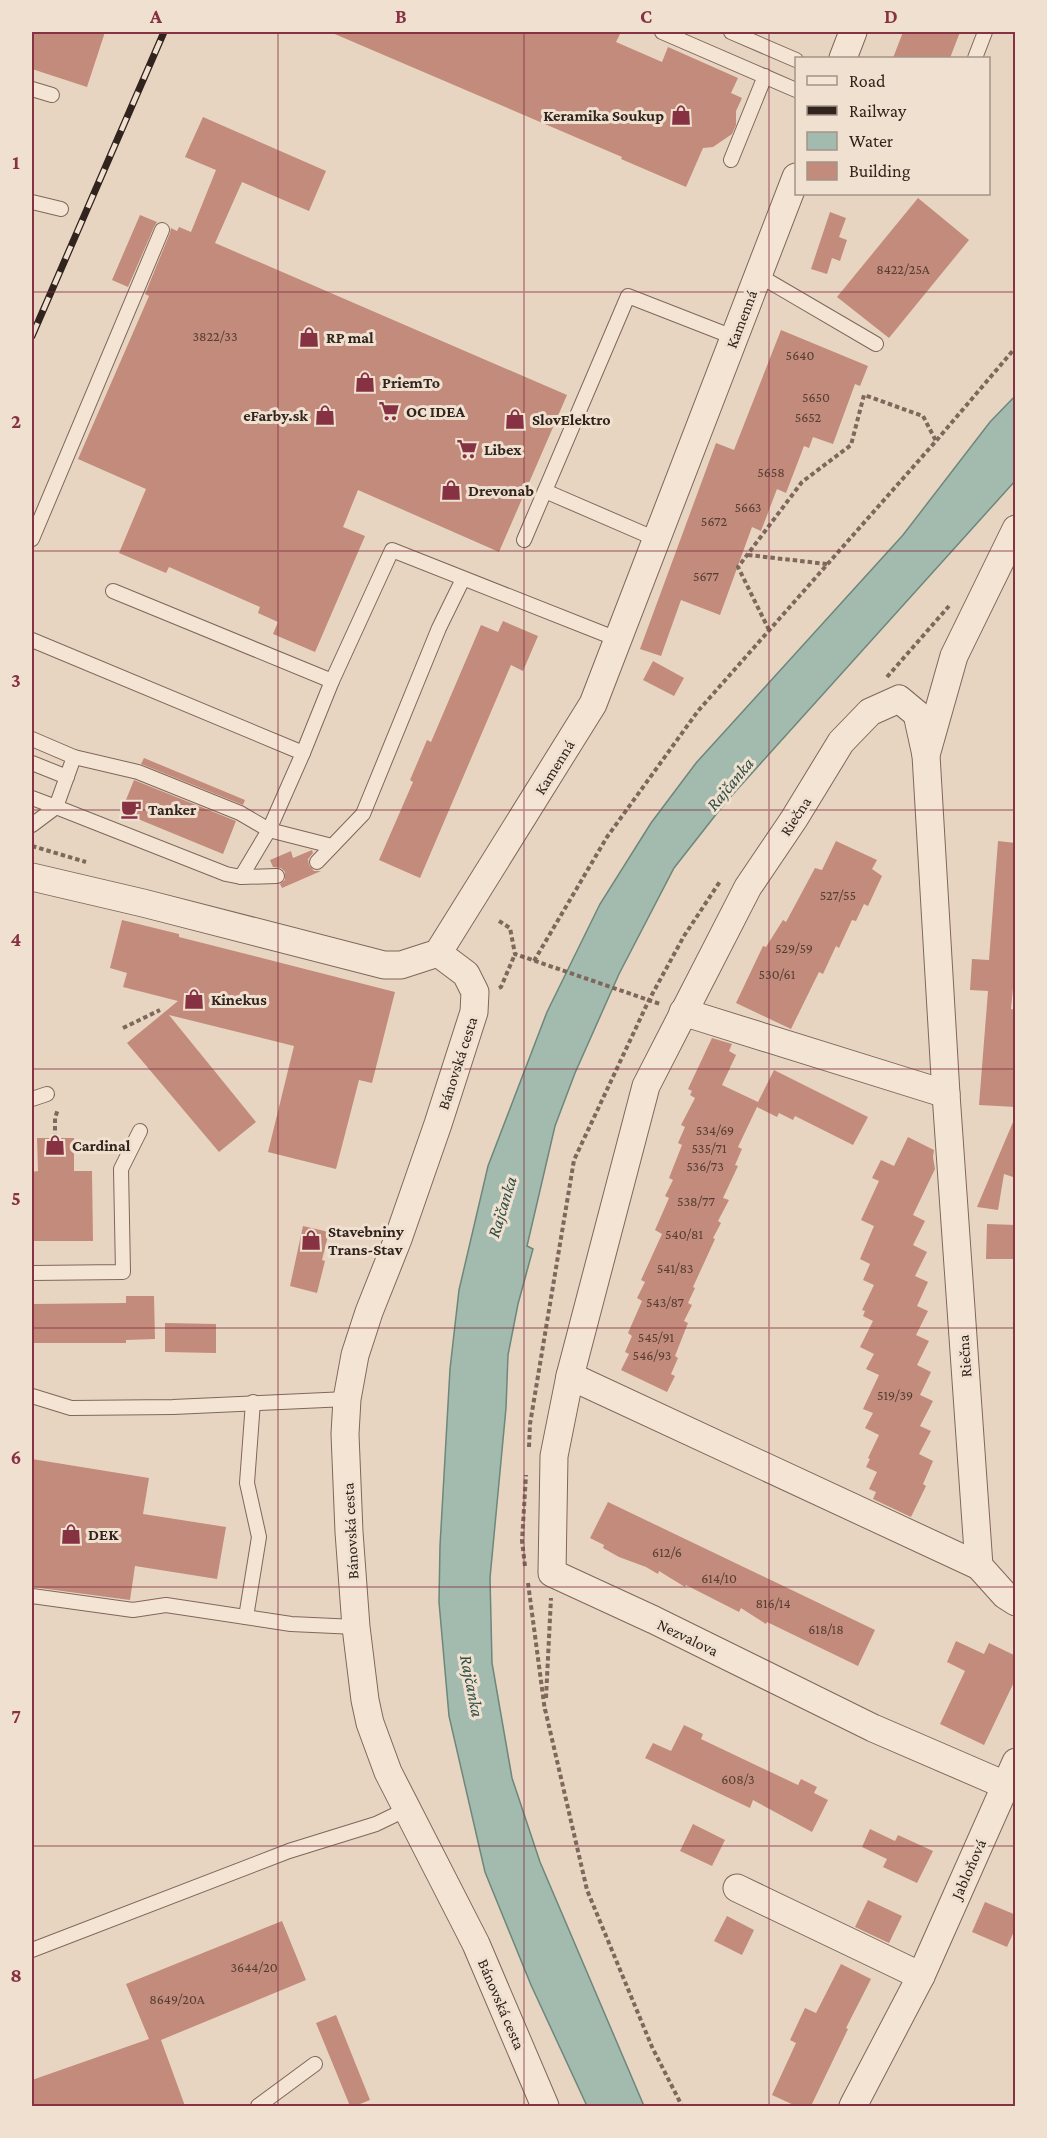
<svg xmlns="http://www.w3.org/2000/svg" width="1047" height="2138" font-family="'Crimson Pro',serif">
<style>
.water{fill:#a3bbaf;stroke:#6c877b;stroke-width:1.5}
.building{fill:#c28b7b}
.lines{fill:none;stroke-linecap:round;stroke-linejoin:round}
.service-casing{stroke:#7f675b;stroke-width:16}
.minor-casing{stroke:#7f675b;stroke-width:29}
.path{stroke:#7f675b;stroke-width:4;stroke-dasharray:4.5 3;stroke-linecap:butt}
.service{stroke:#f4e4d3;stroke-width:14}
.minor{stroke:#f4e4d3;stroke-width:27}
.rail-casing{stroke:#31231d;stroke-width:7}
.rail{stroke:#f0e0d0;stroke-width:4.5;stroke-dasharray:14;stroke-linecap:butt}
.grid{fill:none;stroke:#873243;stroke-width:1.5;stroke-opacity:0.55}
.labels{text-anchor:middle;stroke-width:6;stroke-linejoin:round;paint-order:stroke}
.number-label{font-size:14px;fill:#553d34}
.poi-label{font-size:16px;font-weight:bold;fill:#31231d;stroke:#f0e0d0;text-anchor:start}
.street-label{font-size:16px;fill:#31231d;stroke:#f0e0d0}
.water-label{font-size:18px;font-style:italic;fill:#2e4f46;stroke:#f0e0d0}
.neatline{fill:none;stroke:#873243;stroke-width:2}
.grid-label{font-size:20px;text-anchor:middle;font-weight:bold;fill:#873243}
</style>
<rect width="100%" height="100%" fill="#e8d5c1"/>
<polygon class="water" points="1015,396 1015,481 725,803 674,868 619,974 575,1073 555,1126 527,1246 533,1249 518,1304 508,1355 506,1408 490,1578 492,1663 512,1778 540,1862 644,2106 587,2106 531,1985 485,1872 449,1716 439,1602 440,1546 450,1369 459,1290 488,1166 547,1012 600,904 651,823 696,763 903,535 990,422"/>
<g class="building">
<polygon points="32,32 105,32 87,87 32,69"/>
<polygon points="330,32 621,32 616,42 662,62 668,47 738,78 731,93 742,98 736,111 736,125 732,134 713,147 703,148 686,187 621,159 622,157"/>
<polygon points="903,32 960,32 950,58 893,58"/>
<polygon points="203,117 326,171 309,211 242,182 215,243 567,395 499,552 358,490 343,527 365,536 315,652 273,634 278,622 258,613 260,607 169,567 166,573 119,553 146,489 78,459 149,296 145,294 170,233 171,228 177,231 179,227 191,232 216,170 185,157"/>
<polygon points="918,198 969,240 889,338 837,297"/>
<polygon points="830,212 846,218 839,237 847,240 840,261 832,258 827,274 811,269"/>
<polygon points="140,215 157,222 154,227 128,287 112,280"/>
<polygon points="781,330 868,366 860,386 855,384 833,444 813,437 809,448 804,446 786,493 777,489 761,531 752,527 720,615 681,600 661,656 640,649 716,443 734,450"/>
<polygon points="503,621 538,636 523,671 511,665 420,878 379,860 413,782 410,780 427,740 431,742 481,625 498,632"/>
<polygon points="653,661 684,678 674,696 643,680"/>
<polygon points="144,758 245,800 243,805 141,764"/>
<polygon points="134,780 236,821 223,854 121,812"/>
<polygon points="836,841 877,860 872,869 882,876 868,906 864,904 856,921 852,920 839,948 836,946 823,974 819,972 791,1029 736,1003 763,946 766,947 783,920 786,922 815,868 822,870"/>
<polygon points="998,841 1016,843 1016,957 1011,1009 1016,1010 1016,1107 979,1105 988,991 970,990 972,959 989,960"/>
<polygon points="312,850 313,853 308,859 309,865 314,871 321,871 282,888 280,884 285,880 285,872 281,868 273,867 270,860 291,851 293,858"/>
<polygon points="122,920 179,934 179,937 395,992 372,1083 359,1080 336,1169 268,1152 294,1046 169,1015 256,1122 219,1152 127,1043 178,1001 123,987 127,973 110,968"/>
<polygon points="712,1038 732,1044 729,1051 736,1055 722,1085 758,1102 774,1070 868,1117 853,1145 795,1116 793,1120 779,1113 777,1117 757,1107 738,1147 742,1149 735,1165 738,1166 723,1198 729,1200 718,1221 721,1223 713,1238 715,1239 693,1287 695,1288 688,1303 692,1305 684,1321 688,1323 675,1356 678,1358 671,1374 675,1376 667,1392 621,1370 629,1354 625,1352 632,1336 628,1333 642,1301 637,1298 645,1282 641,1280 662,1234 655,1230 669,1198 665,1196 673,1180 669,1178 682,1145 678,1143 685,1127 681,1125 695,1098 690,1095 692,1091 688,1089"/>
<polygon points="1016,1115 1016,1178 1004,1174 998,1210 977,1207"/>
<polygon points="908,1137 934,1150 933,1157 935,1169 913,1215 925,1221 913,1245 927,1252 915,1276 928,1282 917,1306 928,1311 916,1335 929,1341 917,1365 931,1372 920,1395 933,1401 920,1426 931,1431 919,1454 933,1461 923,1484 926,1486 911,1517 873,1499 876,1492 869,1489 877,1472 866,1467 870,1459 868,1458 879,1435 865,1428 873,1413 863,1409 879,1375 866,1369 874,1354 860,1347 873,1321 863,1316 865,1311 862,1310 874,1285 863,1280 870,1264 860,1259 874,1226 861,1220 879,1181 872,1178 881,1160 894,1166"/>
<polygon points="37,1138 74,1138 74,1171 92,1171 93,1241 32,1241 32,1172 38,1171"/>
<polygon points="987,1224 1016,1225 1016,1259 986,1259"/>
<polygon points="303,1226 329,1232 322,1260 325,1261 317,1293 290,1286"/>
<polygon points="126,1296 154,1296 155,1339 126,1340 126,1343 32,1343 32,1304 126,1303"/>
<polygon points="165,1323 216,1324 216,1353 165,1352"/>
<polygon points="32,1459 149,1478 143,1514 226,1527 217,1579 135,1566 130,1600 32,1587"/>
<polygon points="608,1502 875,1630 858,1666 767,1622 766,1624 741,1608 739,1612 686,1585 685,1587 659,1571 658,1574 646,1567 619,1557 603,1548 604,1545 590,1538"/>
<polygon points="956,1641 984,1654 989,1643 1016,1656 1016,1678 984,1745 940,1724 965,1671 947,1662"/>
<polygon points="684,1725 703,1734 701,1739 798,1785 801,1779 817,1787 814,1793 828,1800 812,1832 753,1800 750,1808 645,1758 653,1743 671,1751"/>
<polygon points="693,1824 725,1840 712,1866 680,1851"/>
<polygon points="870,1829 895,1841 898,1835 933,1851 917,1883 883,1867 887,1859 862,1847"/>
<polygon points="868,1900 902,1916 889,1943 855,1927"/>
<polygon points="985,1902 1016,1915 1016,1927 1007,1947 972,1932"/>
<polygon points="727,1916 754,1930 742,1955 714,1941"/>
<polygon points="282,1921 306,1980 161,2040 185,2106 32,2106 32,2080 149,2039 126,1984"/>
<polygon points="841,1964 871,1979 846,2028 848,2029 811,2106 796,2106 772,2095 796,2043 790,2040 805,2008 816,2013"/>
<polygon points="336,2015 370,2100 355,2106 350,2106 316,2023"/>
</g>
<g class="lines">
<g class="service-casing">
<g id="service">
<polyline points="662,32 796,90"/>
<polyline points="731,32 796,60"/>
<polyline points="975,58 985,32"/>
<polyline points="32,89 52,95"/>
<polyline points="731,160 765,76"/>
<polyline points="32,202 61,209"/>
<polyline points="758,275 876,344"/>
<polyline points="545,491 656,539"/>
<polyline points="32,539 162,230"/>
<polyline points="524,540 628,296 733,337"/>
<polyline points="113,591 332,681"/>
<polyline points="32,640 303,753 269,830 241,877 226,874 56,807 32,825"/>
<polyline points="32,739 74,757 56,807 32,798"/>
<polyline points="303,753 332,681 392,550 617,639"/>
<polyline points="74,757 138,772 240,813 269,830 332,846"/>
<polyline points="32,763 67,777"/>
<polyline points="317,862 363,814 439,628 463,579"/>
<polyline points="241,877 277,876"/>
<polyline points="32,1099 47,1094"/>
<polyline points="32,1273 123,1272 121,1169 140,1131"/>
<polyline points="32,1396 71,1408 173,1407 347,1399"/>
<polyline points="32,1596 133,1610 166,1605 291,1624 356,1627"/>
<polyline points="246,1617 259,1537 247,1483 253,1402"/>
<polyline points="32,1950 289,1851 376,1824 407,1809"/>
<polyline points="258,2106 315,2064"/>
</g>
</g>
<g class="minor-casing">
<g id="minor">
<polyline points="843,58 853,32"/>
<polyline points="1016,529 954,656 926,755 946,1094 979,1566 1005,1595 1016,1602"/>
<polyline points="926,755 917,714 899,699 870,712 841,742 794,819 748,887 646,1086 570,1376 554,1456 552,1573 654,1620 873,1728 1005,1785"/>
<polyline points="32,877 143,903 384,965 401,965 438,953 593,704 796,177"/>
<polyline points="438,953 466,974 475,992 474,1012 438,1124 398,1239 369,1312 355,1355 347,1399 345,1434 349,1532 356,1627 365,1700 370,1723 388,1772 476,1944 545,2106"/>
<polyline points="683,1012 946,1094"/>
<polyline points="570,1376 979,1566"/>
<polyline points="737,1888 921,1976"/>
<polyline points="853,2106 921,1976 1016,1762"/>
</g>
</g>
<g class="path">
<polyline points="748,555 827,564"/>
<polyline points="769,630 738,567 802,482 851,445 864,395 923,416 936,441"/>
<polyline points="887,677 949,606"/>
<polyline points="32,846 86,862"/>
<polyline points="499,921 510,928 515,954 660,1004"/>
<polyline points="534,961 607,837 698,711 936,441 1016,347"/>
<polyline points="499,988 501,987 515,954"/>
<polyline points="123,1028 160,1010"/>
<polyline points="55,1138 55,1118 58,1109"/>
<polyline points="529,1447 530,1424 574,1160 649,1000 684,936 721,880"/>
<polyline points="525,1566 522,1541 526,1475"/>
<polyline points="528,1583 545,1711"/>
<polyline points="546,1698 551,1598"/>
<polyline points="545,1709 587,1890 652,2047 682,2106"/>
</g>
<use href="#service" class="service"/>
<use href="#minor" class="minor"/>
<g class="rail-casing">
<polyline id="rail" points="32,336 164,32"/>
</g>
<use href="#rail" class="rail"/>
</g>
<path class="grid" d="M278,32V2106M524,32V2106M769,32V2106M32,292H1016M32,551H1016M32,810H1016M32,1069H1016M32,1328H1016M32,1587H1016M32,1846H1016"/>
<defs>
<g id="shop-bare" transform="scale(1.62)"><path d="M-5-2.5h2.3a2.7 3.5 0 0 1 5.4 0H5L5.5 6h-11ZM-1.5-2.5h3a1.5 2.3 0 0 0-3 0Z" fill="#873243" stroke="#f0e0d0" stroke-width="2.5" paint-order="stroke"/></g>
<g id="supermarket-bare" transform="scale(1.62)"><path d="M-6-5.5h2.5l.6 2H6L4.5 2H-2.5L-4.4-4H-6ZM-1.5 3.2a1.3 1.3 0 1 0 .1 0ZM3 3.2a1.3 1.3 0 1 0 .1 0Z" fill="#873243" stroke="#f0e0d0" stroke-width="2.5" paint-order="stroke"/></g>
<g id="cafe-bare" transform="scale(1.62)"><path d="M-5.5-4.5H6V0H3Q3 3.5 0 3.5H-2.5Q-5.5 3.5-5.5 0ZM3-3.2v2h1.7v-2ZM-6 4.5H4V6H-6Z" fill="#873243" stroke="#f0e0d0" stroke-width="2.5" paint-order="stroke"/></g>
</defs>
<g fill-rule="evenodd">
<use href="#shop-bare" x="681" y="115"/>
<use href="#shop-bare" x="309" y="337"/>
<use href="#shop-bare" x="365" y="382"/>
<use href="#supermarket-bare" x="389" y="411"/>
<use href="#shop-bare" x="325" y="415"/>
<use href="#shop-bare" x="515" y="419"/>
<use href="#supermarket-bare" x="467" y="449"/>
<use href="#shop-bare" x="451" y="490"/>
<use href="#cafe-bare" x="131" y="809"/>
<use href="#shop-bare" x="194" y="999"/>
<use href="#shop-bare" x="55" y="1145"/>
<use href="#shop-bare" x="311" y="1240"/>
<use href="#shop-bare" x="71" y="1534"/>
</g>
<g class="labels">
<g class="number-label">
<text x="903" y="274">8422/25A</text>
<text x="215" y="341">3822/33</text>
<text x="800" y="360">5640</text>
<text x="816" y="402">5650</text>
<text x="808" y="422">5652</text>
<text x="771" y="477">5658</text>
<text x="748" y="512">5663</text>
<text x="714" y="526">5672</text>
<text x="706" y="581">5677</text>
<text x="838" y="900">527/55</text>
<text x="794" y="953">529/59</text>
<text x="777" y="979">530/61</text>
<text x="715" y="1135">534/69</text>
<text x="709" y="1153">535/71</text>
<text x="705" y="1171">536/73</text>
<text x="696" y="1206">538/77</text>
<text x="684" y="1239">540/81</text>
<text x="675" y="1273">541/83</text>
<text x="665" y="1307">543/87</text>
<text x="656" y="1342">545/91</text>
<text x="652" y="1360">546/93</text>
<text x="895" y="1400">519/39</text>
<text x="667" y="1557">612/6</text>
<text x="719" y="1583">614/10</text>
<text x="773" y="1608">816/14</text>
<text x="826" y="1634">618/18</text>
<text x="738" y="1784">608/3</text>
<text x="254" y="1972">3644/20</text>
<text x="177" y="2004">8649/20A</text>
</g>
<g class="poi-label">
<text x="664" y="121" text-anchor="end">Keramika Soukup</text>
<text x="326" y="343">RP mal</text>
<text x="382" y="388">PriemTo</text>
<text x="406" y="417">OC IDEA</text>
<text x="308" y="421" text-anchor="end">eFarby.sk</text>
<text x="532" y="425">SlovElektro</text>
<text x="484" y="455">Libex</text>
<text x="468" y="496">Drevonab</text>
<text x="148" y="815">Tanker</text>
<text x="211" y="1005">Kinekus</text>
<text x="72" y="1151">Cardinal</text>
<text x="328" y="1237">Stavebniny<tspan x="328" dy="18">Trans-Stav</tspan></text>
<text x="88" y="1540">DEK</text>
</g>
<g class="street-label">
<text transform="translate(741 319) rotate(-69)" y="6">Kamenná</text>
<text transform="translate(554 767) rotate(-58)" y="6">Kamenná</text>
<text transform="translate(795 816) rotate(-57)" y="6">Riečna</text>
<text transform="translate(457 1063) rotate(-72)" y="6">Bánovská cesta</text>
<text transform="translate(964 1356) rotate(-94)" y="6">Riečna</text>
<text transform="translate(350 1531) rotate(-93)" y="6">Bánovská cesta</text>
<text transform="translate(688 1637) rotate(26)" y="6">Nezvalova</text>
<text transform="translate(968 1869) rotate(-66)" y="6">Jabloňová</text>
<text transform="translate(502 2004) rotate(67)" y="6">Bánovská cesta</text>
</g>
<g class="water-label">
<text transform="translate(730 784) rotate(-50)" y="6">Rajčanka</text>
<text transform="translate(502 1207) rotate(-73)" y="6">Rajčanka</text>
<text transform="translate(472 1686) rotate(79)" y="6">Rajčanka</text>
</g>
</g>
<rect width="1047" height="2138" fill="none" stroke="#f0e0d0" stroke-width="66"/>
<rect x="795" y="57" width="195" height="138" fill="#f0e0d0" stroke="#a49488" stroke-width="1.5"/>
<rect x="807" y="76" width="30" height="9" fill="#f4e4d3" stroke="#a49488" stroke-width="1.5"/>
<text x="849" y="87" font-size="18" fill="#31231d">Road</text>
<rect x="807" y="106" width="30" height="9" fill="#31231d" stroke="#a49488" stroke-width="1.5"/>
<text x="849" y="117" font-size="18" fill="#31231d">Railway</text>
<rect x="807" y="132" width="30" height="18" fill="#a3bbaf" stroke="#a49488" stroke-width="1.5"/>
<text x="849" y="147" font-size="18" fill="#31231d">Water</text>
<rect x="807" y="162" width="30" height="18" fill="#c28b7b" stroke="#a49488" stroke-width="1.5"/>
<text x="849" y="177" font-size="18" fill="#31231d">Building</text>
<rect x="33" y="33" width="981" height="2072" class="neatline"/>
<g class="grid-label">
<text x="156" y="23">A</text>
<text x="401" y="23">B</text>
<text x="646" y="23">C</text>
<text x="891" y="23">D</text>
<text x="16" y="169">1</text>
<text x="16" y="428">2</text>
<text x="16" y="687">3</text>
<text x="16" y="946">4</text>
<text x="16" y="1205">5</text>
<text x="16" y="1464">6</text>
<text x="16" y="1723">7</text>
<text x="16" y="1982">8</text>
</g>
</svg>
